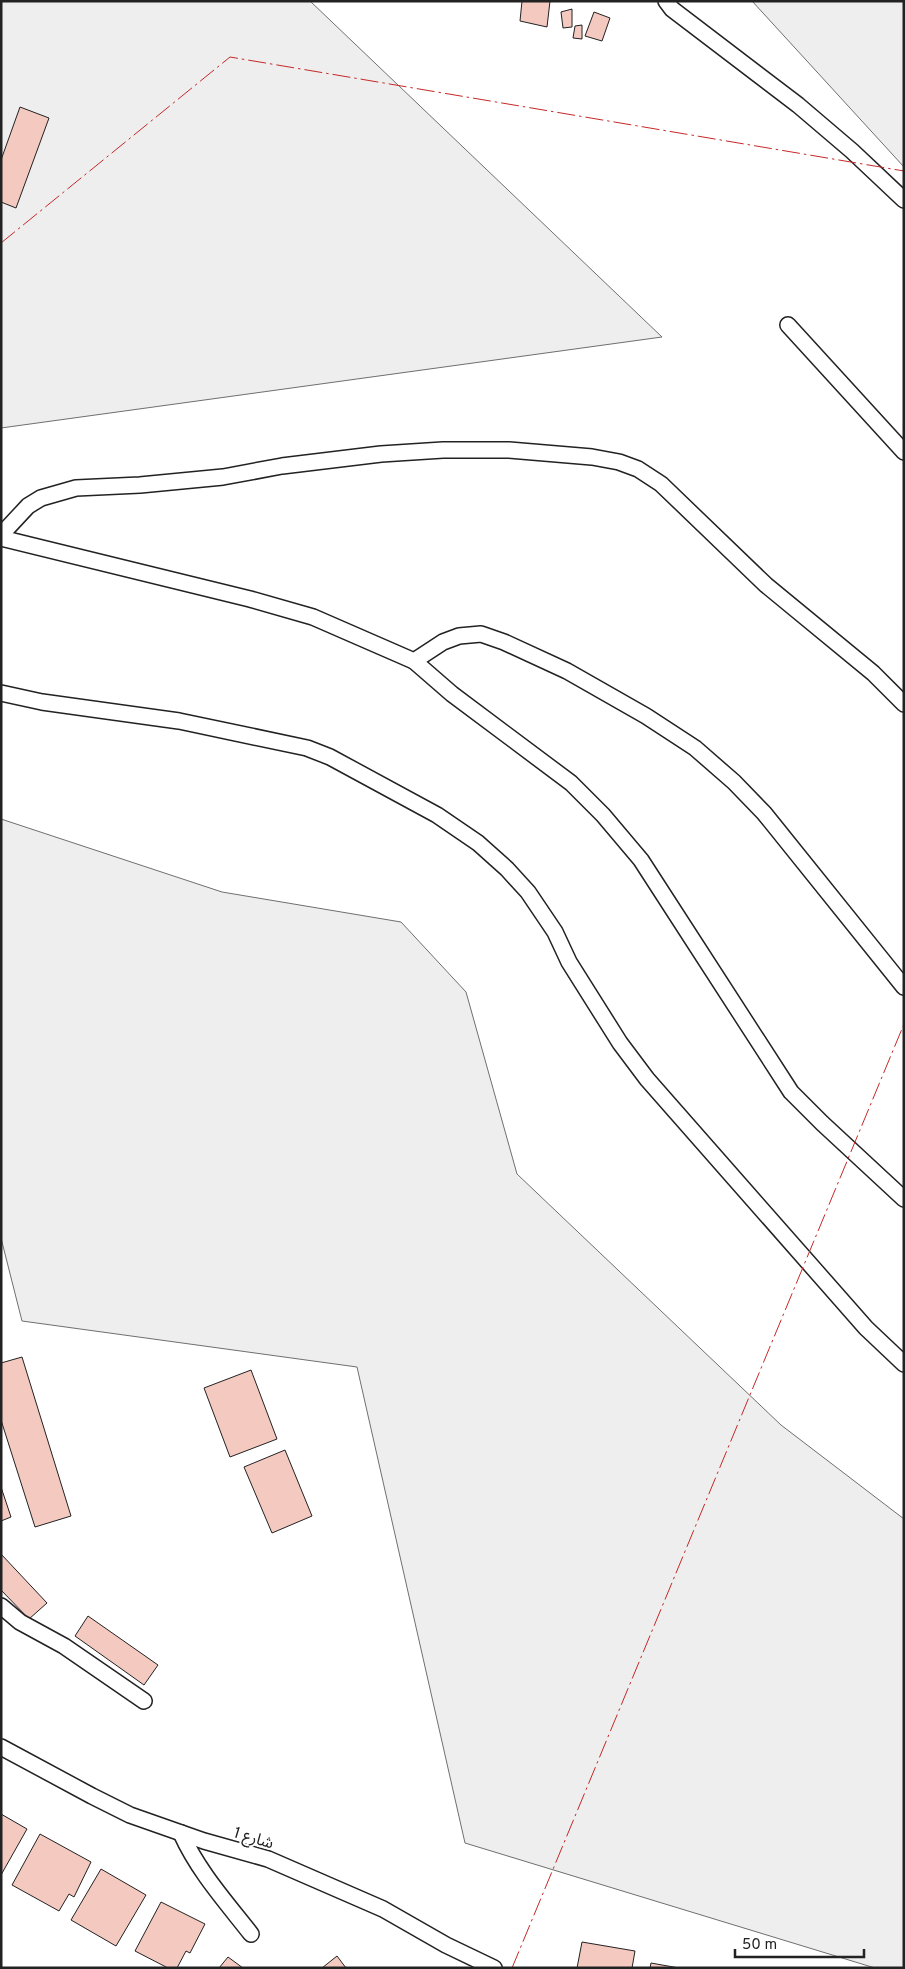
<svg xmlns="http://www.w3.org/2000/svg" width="905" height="1969" font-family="Overpass,'Noto Sans Arabic',sans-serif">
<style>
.green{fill:#eee;stroke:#6f6f6f}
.building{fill:#f3c9c0;stroke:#222}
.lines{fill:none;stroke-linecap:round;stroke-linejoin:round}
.minor-casing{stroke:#222;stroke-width:18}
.minor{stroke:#fff;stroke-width:15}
.power{stroke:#c62828;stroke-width:1;stroke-dasharray:18 4 2.5 4;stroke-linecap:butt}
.labels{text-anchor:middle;stroke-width:4;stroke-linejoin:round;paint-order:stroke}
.street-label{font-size:16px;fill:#222;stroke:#fff}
</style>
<rect width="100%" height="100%" fill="#fff"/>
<g class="green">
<polygon points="1,1 310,1 662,337 1,428"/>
<polygon points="752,1 904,1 904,167"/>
<polygon points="1,819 222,892 401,922 466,992 517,1174 781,1425 904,1519 904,1968 875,1968 465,1843 357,1367 22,1321 1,1238"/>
</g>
<g class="building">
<polygon points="522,1 550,1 547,27 520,21"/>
<polygon points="572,9 572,27 563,28 561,12"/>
<polygon points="594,12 610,18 602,41 585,36"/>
<polygon points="582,25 582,39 573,38 575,26"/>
<polygon points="20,107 49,118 16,208 1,202 1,160"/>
<polygon points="22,1357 71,1516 35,1527 1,1420 1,1363"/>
<polygon points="251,1370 277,1439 230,1457 204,1388"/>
<polygon points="285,1450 312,1516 272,1533 244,1467"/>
<polygon points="1,1487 11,1517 1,1521"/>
<polygon points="1,1554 47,1603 29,1619 1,1590"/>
<polygon points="88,1616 158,1665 144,1685 75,1636"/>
<polygon points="1,1814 27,1829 1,1875"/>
<polygon points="40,1834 91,1862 74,1897 69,1894 59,1911 12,1885"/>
<polygon points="101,1869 146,1895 116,1946 71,1920"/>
<polygon points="161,1902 205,1924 190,1953 186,1951 177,1968 168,1968 135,1951"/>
<polygon points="582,1942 635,1951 632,1968 577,1968"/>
<polygon points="337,1956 346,1968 322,1968"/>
<polygon points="228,1957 243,1968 219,1968"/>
<polygon points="651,1963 679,1968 650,1968"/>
</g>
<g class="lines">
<g class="minor-casing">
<g id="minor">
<polyline points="666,1 672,9 798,105 852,151 904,200"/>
<polyline points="788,325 904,452"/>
<polyline points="1,535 28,506 41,498 76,488 140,485 223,477 282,466 381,454 443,450 509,450 592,457 619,462 638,469 661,484 766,585 873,673 904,704"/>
<polyline points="1,538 250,599 313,617 414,661 443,642 459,636 481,634 504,642 567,671 646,716 695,748 734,782 764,813 904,987"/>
<polyline points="414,661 452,694 571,783 603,815 641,860 791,1092 822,1123 904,1199"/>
<polyline points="1,693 42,702 179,721 307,748 330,757 437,815 478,843 507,869 528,892 555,932 569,962 620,1043 647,1079 866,1328 904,1364"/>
<polyline points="1,1606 20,1622 64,1646 144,1701"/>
<polyline points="1,1747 92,1796 130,1815 204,1841 268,1859 383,1909 446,1945 494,1968"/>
<path d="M181,1833C198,1871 226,1902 251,1934"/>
</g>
</g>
<use href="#minor" class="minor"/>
<g class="power">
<polyline points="1,243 230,57 904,171"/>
<polyline points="512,1968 904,1024"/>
</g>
</g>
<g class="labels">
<g class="street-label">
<text transform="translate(254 1837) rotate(17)" y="6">شارع 1</text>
</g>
</g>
<rect width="905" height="1969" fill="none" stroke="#222222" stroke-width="5"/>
<path d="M735 1949v8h129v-8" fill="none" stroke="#222222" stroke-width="2.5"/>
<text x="742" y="1949" font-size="15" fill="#222222" stroke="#ffffff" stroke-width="4" paint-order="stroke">50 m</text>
</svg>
